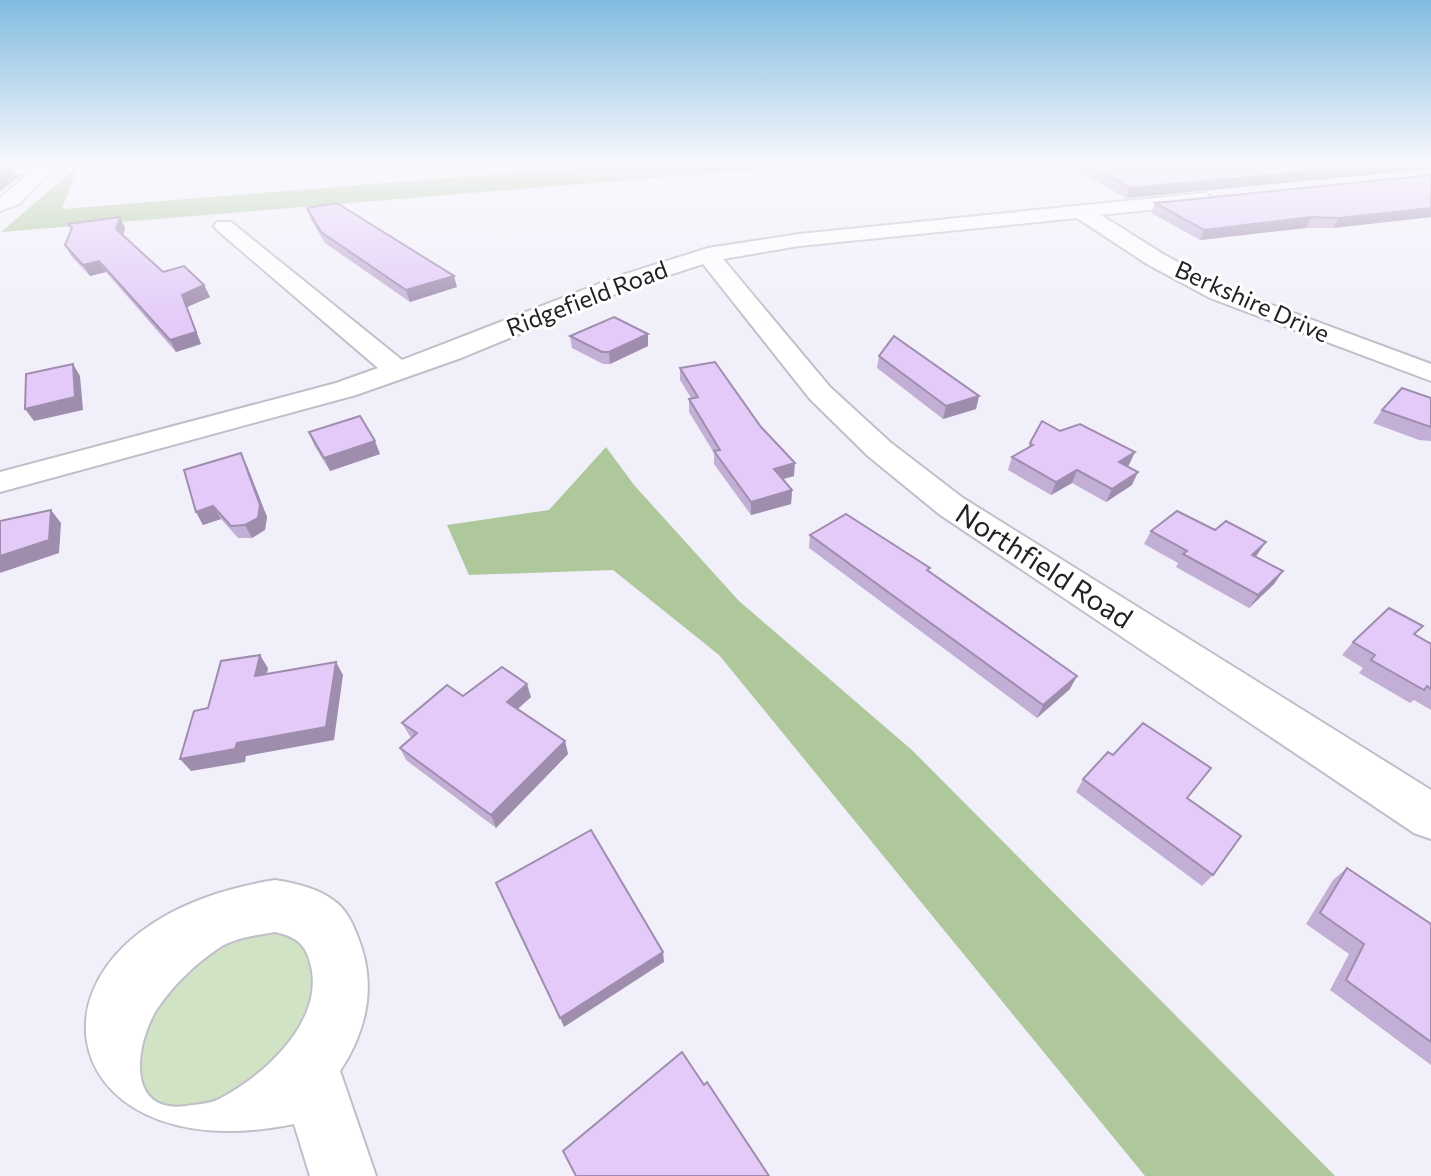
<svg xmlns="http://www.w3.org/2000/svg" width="1431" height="1176" font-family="Commissioner,sans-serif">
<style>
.green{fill:#d0e3c4}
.forest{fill:#aec89c}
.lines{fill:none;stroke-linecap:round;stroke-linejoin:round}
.minor-casing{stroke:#c0bfc9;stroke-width:4}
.minor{fill:#fff;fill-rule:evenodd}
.wall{fill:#c3aed5}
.shaded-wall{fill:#9f8dae}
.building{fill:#e3caf8;stroke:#9f8dae;stroke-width:2}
.labels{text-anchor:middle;stroke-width:6;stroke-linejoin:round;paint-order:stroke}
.far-street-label{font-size:24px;fill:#222125;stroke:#fff}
.street-label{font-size:28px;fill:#222125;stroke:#fff}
</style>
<rect width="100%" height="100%" fill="#f1f0fa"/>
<polygon class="green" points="293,927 322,967 292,1059 198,1120 167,1120 142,1108 130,1024 204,938"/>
<g class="forest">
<polygon points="648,162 901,162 737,171 1,232 78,166 62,209"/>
<polygon points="606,447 634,485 739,601 913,751 1335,1176 1145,1176 719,655 613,570 469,575 447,525 549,510"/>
</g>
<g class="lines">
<g class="minor-casing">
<g id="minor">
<polygon points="0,163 43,164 52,169 19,204 0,211 0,198 28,174 0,173"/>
<polygon points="1205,193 1215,199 1212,203 1101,215 1163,254 1226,288 1431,364 1431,381 1210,298 1147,264 1077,218 799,246 723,259 830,387 890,442 963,498 1431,790 1431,839 1414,833 939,514 868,456 810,399 703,264 635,286 461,358 356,395 0,492 0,472 336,383 378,368 217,230 214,226 217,222 231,222 402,360 619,276 708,248 799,234"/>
<path d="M275,880C295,883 317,888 333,900C346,909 352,922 357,935C377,982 368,1029 340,1071L376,1176H310L294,1124C41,1176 0,924 275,880ZM275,932C297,937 306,944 311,966C324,1021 265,1075 221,1098C211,1104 198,1104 186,1106C125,1114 135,1044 157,1009C174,984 197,962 222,946C238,937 258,935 275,932Z"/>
</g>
</g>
<use href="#minor" class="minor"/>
</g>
<g class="wall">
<polygon points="1078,162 1431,162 1431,169 1126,198 1076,170"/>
<polygon points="1431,175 1431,217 1333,228 1306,228 1200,240 1151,213 1155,203"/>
<polygon points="307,208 457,287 410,302 325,243 310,218"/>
<polygon points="68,224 125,228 123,236 163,272 204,285 210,297 187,307 201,344 176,352 106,272 90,276 71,256 65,245 71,229"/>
<polygon points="570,336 648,346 610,364 603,364 572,348"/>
<polygon points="879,356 979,396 976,409 943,419 877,368"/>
<polygon points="680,368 794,476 782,479 792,490 791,504 751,515 714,464 714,453 689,412 689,399 691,398 680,380"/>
<polygon points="1431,398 1431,441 1419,440 1373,423 1382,410"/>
<polygon points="309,432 380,454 330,471 314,445"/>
<polygon points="1030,443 1129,465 1127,466 1132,485 1106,502 1072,483 1051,495 1008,470 1012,457 1028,447"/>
<polygon points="247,466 267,517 265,530 252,538 238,538 221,519 203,525 196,512"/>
<polygon points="1151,531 1257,555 1255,556 1283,571 1274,584 1249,608 1176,567 1178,563 1144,544"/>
<polygon points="810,535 929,572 1070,689 1037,718 809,548"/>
<polygon points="1415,634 1431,644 1431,710 1414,700 1410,703 1359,673 1363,668 1342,655 1353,642"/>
<polygon points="463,696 531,697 517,709 565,741 568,754 496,828 406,760 400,748 412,738 409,735 402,723"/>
<polygon points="1083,779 1187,798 1213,875 1202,886 1076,792"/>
<polygon points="1347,868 1431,924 1431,1065 1330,990 1349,954 1306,924 1333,880"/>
</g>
<g class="shaded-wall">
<polygon points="3,162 9,162 18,177 0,192 0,165"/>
<polygon points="1408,162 1431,162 1431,169 1126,198 1130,188"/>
<polygon points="1431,208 1431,217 1333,228 1339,218"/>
<polygon points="120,217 125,228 122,240 116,229"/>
<polygon points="1311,217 1306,228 1200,240 1204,230"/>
<polygon points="99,261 106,272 90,276 83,265"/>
<polygon points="454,276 457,287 410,302 406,290"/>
<polygon points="204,285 210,297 187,307 201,344 176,352 170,340 182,295"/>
<polygon points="648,334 648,346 610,364 609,352"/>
<polygon points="73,364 80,376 83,410 34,421 25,409"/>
<polygon points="979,396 976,409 943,419 946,406"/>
<polygon points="375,441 380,454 330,471 324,458"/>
<polygon points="1135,452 1129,465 1113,475 1119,462"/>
<polygon points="241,453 247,466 267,517 265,530 252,538 245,525"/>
<polygon points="795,463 794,476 773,482 774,469"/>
<polygon points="1077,470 1072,483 1051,495 1056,482"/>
<polygon points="1138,472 1132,485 1106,502 1112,489"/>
<polygon points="792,490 791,504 751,515 751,502"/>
<polygon points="213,506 221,519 203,525 196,512"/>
<polygon points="51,510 61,523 59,553 0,573 0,556"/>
<polygon points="1266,542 1257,555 1243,568 1252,555"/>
<polygon points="1283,571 1274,584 1249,608 1258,595"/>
<polygon points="260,655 268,668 264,689 255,676"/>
<polygon points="336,662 343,675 334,740 246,756 245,762 191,771 180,759"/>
<polygon points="1077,676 1070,689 1037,718 1043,705"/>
<polygon points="527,684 531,697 511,715 507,702"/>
<polygon points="565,741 568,754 496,828 491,815"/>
<polygon points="663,952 664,962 564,1027 560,1018"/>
</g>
<g class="building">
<polygon points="1082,162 1408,162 1130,188"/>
<polygon points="1431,175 1431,208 1339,218 1311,217 1204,230 1155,203"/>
<polygon points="337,203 454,276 406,290 321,232 307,208"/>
<polygon points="120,217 116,229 163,272 184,266 204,285 182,295 196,332 170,340 99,261 83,265 65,245 72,228 68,224"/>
<polygon points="614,317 648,334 609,352 602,352 570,336"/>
<polygon points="894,336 979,396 946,406 879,356"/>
<polygon points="715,362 761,427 795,463 774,469 792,490 751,502 714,451 720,450 689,399 698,397 680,368"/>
<polygon points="73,364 75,397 25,409 26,374"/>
<polygon points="1402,388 1431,398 1431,427 1382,410"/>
<polygon points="360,416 375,441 324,458 309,432"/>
<polygon points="1042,421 1060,431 1080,424 1135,452 1119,462 1138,472 1112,489 1077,470 1056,482 1012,457 1033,445 1030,443"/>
<polygon points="241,453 260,505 258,518 245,525 231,526 213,506 196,512 184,470"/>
<polygon points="51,510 49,540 0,556 0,521"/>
<polygon points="1177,511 1215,530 1226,521 1266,542 1252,555 1283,571 1258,595 1183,554 1187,551 1151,531"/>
<polygon points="846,514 930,568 927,570 1077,676 1043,705 810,535"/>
<polygon points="1389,608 1423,626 1414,634 1431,644 1431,689 1427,686 1424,690 1371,660 1375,655 1353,642"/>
<polygon points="260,655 255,676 336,662 326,727 237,743 235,749 180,759 194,711 208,708 221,661"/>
<polygon points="502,667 527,684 507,702 565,741 491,815 400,748 417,733 402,723 447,685 463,696"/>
<polygon points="1143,723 1211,768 1187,798 1241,836 1213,875 1083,779 1108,752 1113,755"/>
<polygon points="591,830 663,952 560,1018 496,883"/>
<polygon points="1347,868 1431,924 1431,1042 1346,980 1364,944 1320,913"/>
<polygon points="682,1052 704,1085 707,1082 769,1176 576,1176 563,1151"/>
</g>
<linearGradient id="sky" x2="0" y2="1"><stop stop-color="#81bcdf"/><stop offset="0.5" stop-color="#f9f8fd"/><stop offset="1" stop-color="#f9f8fd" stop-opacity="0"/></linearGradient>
<rect width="1431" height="327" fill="url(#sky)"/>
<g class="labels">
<g class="far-street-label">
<text transform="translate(587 299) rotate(-21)" y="8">Ridgefield Road</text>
<text transform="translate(1252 302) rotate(24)" y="8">Berkshire Drive</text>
</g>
<g class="street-label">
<text transform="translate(1044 566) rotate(33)" y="10">Northfield Road</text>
</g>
</g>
</svg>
